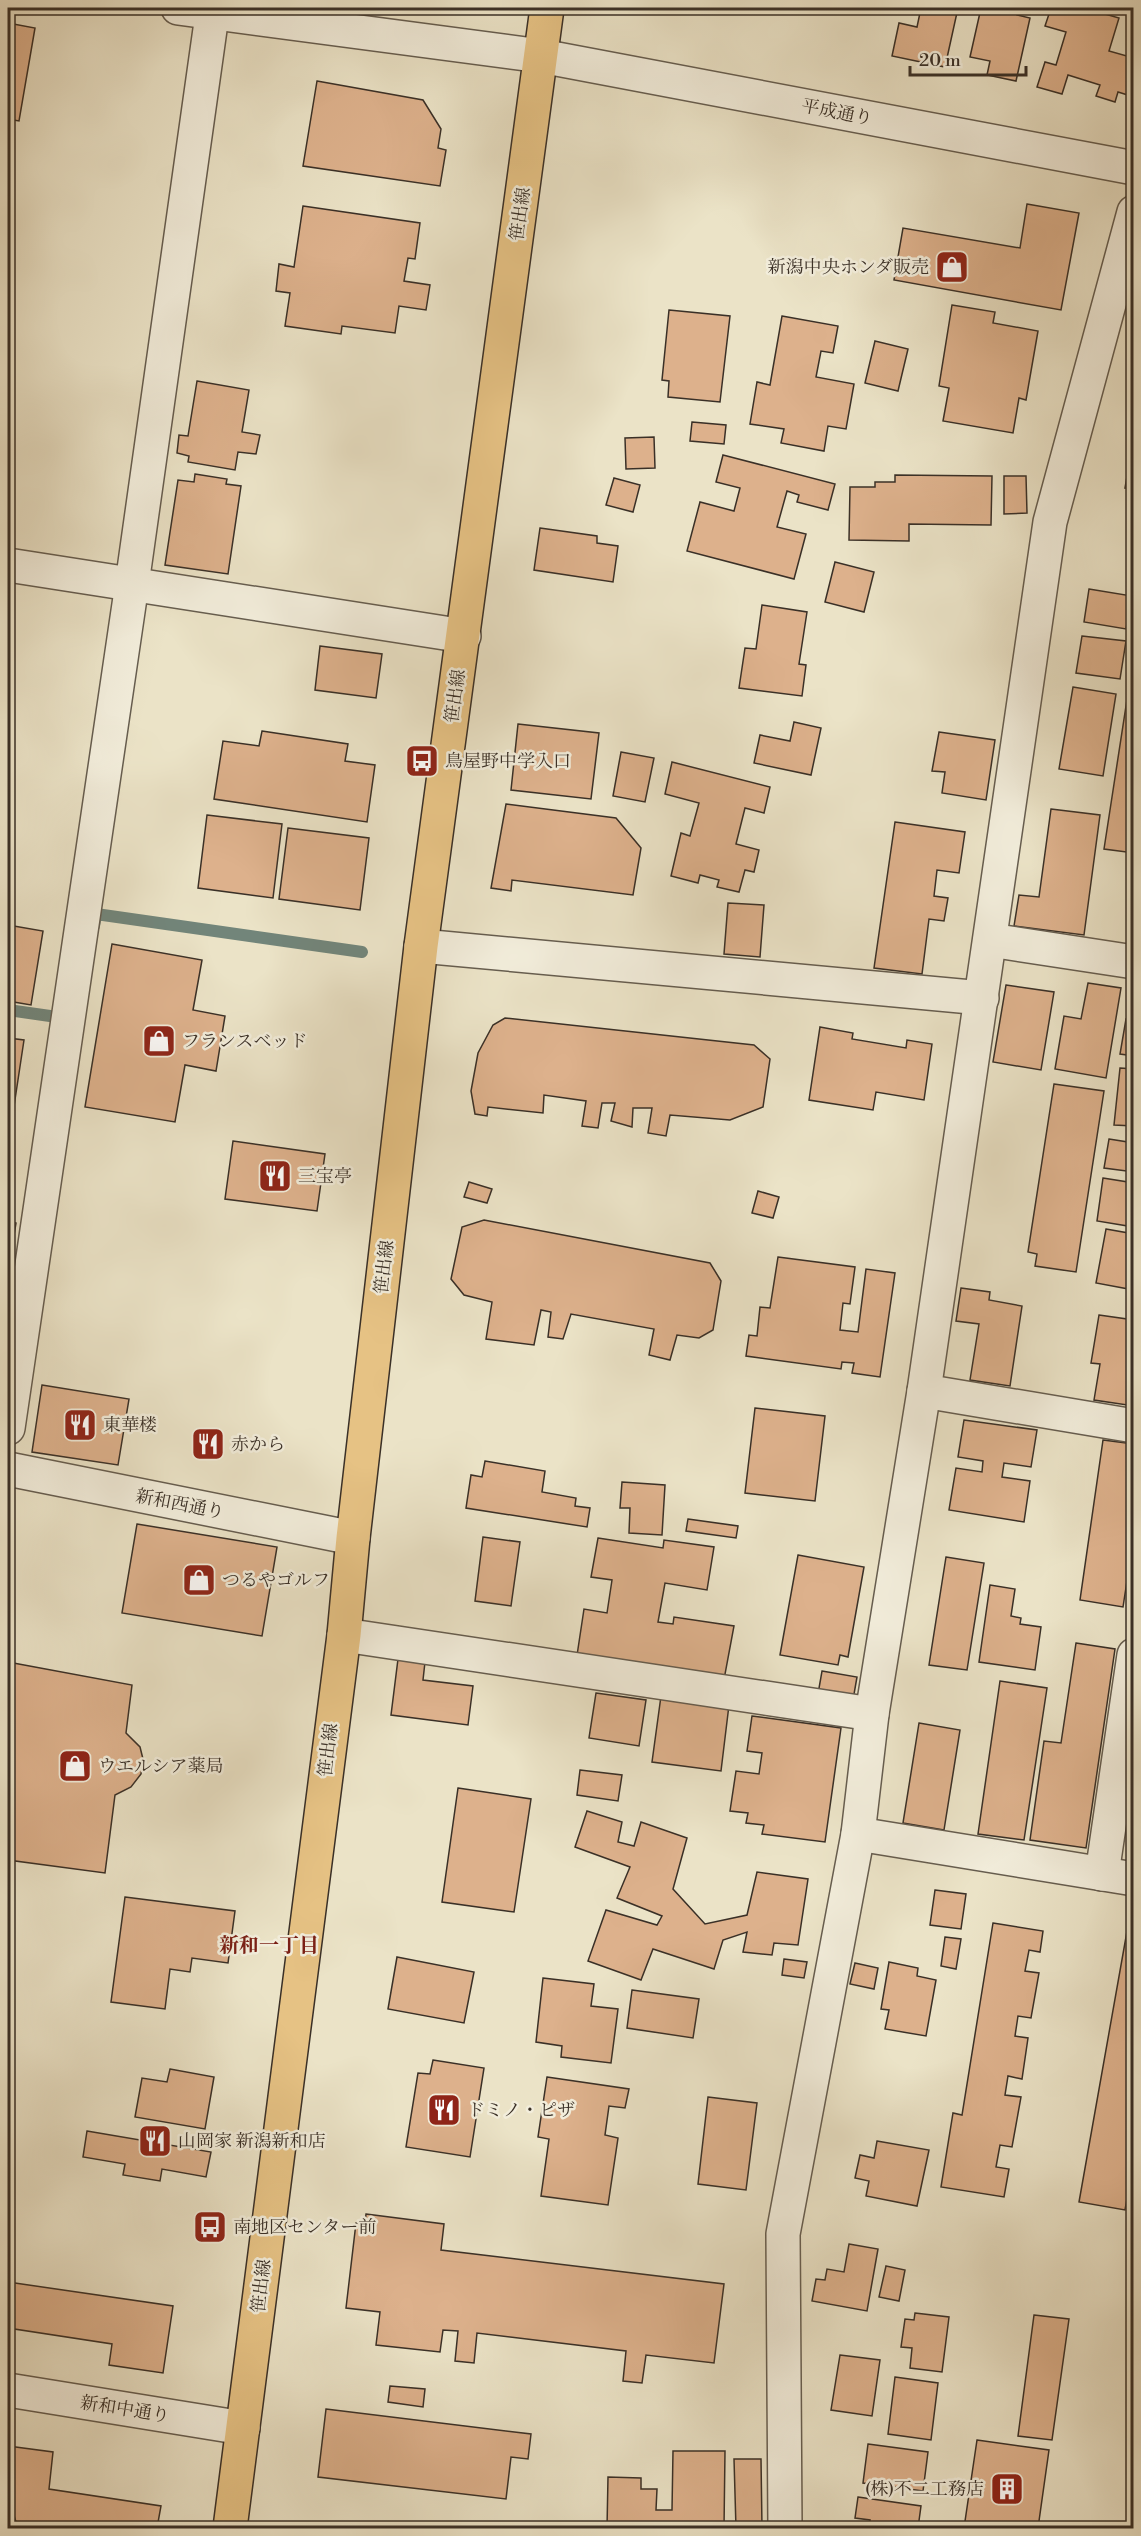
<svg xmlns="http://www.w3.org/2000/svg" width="1141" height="2536" font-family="'Libre Bodoni','Noto Serif JP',serif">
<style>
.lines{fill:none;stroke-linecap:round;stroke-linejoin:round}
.stream{stroke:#72857a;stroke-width:12}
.building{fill:#ddb18c;stroke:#3a3027;stroke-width:1.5}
.minor-casing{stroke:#665d4f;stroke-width:36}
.tertiary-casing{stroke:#665d4f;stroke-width:36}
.primary-casing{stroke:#3a3027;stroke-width:36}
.minor{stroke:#f2eddb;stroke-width:33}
.tertiary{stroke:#f2eddb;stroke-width:33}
.primary{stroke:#e6c284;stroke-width:33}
.labels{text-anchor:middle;stroke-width:5;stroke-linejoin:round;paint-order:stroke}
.street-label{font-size:18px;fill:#3a3027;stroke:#f2eddb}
.poi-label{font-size:18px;fill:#3a3027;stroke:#f2eddb;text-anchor:start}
.neighbourhood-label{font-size:20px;font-weight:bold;fill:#7a1f14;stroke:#f2eddb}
</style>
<rect width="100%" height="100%" fill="#ebe3c7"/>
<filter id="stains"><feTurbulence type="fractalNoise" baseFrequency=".00333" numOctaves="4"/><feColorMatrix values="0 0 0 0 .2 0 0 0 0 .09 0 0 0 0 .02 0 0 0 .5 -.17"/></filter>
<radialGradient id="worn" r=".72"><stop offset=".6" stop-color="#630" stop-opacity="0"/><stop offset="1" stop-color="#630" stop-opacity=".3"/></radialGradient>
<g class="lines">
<g class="stream">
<polyline points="94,926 96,914 362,952"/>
<polyline points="8,1010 50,1016"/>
</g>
</g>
<g class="building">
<polygon points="918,8 958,8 945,67 892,56 899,23 917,27 921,8"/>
<polygon points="981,8 1018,8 1017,15 1030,18 1016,81 987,75 990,61 970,57"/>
<polygon points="1051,8 1084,8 1119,18 1109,51 1134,58 1134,97 1118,92 1115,102 1096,96 1100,85 1068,75 1062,94 1037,87 1045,62 1056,65 1066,32 1045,26"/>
<polygon points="1116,8 1134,8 1134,13"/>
<polygon points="8,23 35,28 19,121 8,119"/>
<polygon points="317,81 423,100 441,129 438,148 446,150 440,186 303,166"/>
<polygon points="1027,204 1079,213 1061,310 894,280 903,228 1020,248"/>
<polygon points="303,206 420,223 415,259 408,258 404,281 430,285 426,310 399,306 395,333 342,326 341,334 285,326 290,293 276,291 279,264 294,267"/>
<polygon points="952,305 995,312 993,323 1038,331 1026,400 1019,398 1013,433 943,421 949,388 939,386"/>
<polygon points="669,310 730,316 720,402 668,397 669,381 662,380"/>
<polygon points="782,316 838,326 833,353 821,351 816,377 854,384 846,429 828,426 824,451 781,443 784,429 750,424 757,382 770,385"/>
<polygon points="875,341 908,349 898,391 865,383"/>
<polygon points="197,381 249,390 242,432 260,435 256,454 238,452 235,470 188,462 189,456 177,453 179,435 188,436"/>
<polygon points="692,422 726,425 724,444 690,441"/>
<polygon points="1134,435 1134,489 1125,488"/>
<polygon points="654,437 655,468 626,469 625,438"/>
<polygon points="723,455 835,484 828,510 797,502 799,495 787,491 777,527 806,534 794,579 687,551 700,502 734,511 740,488 716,482"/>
<polygon points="195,474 227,479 226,484 241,486 228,574 165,565 178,480 194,482"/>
<polygon points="895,475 992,476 991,525 909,524 909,541 849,540 850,487 875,487 875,482 895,482"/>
<polygon points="1004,476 1026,476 1027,513 1004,514"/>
<polygon points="614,478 640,485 633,512 606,505"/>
<polygon points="540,528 597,536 597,543 618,546 613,582 534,570"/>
<polygon points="835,562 874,572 864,612 825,602"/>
<polygon points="1089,589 1132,596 1126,629 1084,622"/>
<polygon points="762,605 807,612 799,664 806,665 802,696 739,688 745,648 756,649"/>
<polygon points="1082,636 1126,641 1120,679 1076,673"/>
<polygon points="320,646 382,654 376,698 315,690"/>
<polygon points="1130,680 1134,680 1134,853 1104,849"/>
<polygon points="1073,687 1116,694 1103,776 1059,769"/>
<polygon points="794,722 821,728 811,775 754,763 760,735 790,741"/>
<polygon points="518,724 599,733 591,799 511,790"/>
<polygon points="262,731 348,744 345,761 375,765 367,822 214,799 223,741 259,746"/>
<polygon points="939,732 995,740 986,800 942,793 945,772 932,771"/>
<polygon points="621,752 654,758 645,802 613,796"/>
<polygon points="672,762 770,787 764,813 745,808 736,844 759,850 754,872 745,870 739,892 717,887 719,880 700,875 698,883 671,876 681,833 690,836 699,803 665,794"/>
<polygon points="506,804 616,818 641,848 633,895 512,880 511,891 491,888"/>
<polygon points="1051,809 1100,815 1084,935 1014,926 1019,895 1039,897"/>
<polygon points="207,815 282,824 273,898 198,888"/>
<polygon points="895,822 965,832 959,873 937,870 934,896 948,898 944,921 929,919 922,974 874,968"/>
<polygon points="288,828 369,838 360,910 279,899"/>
<polygon points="728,903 764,905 760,957 724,954"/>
<polygon points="8,925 43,931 31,1005 8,1001"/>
<polygon points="112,944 202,960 193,1010 225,1016 216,1071 185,1065 175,1122 85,1107"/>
<polygon points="1088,983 1121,988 1106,1078 1055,1069 1064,1016 1081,1019"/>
<polygon points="1006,985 1054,992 1041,1070 993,1062"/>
<polygon points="505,1018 754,1045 770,1059 763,1107 730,1120 670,1115 666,1136 648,1133 652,1108 633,1108 632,1127 611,1121 615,1103 602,1103 598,1128 582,1126 586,1101 544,1095 543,1113 488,1107 487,1116 475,1114 471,1091 478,1053 493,1025"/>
<polygon points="1126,1019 1134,1021 1134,1056 1120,1054"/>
<polygon points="820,1027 853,1033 852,1039 906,1048 907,1040 932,1044 924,1100 876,1092 873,1110 809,1100"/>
<polygon points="8,1038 24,1040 8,1146"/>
<polygon points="1120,1068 1134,1069 1134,1126 1114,1125"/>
<polygon points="1054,1084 1104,1091 1076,1272 1035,1266 1037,1254 1028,1252"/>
<polygon points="1109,1139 1134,1143 1134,1172 1104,1168"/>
<polygon points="233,1141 325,1154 317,1211 225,1199"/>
<polygon points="1103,1178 1134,1183 1134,1227 1097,1221"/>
<polygon points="469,1182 492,1189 487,1203 464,1197"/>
<polygon points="758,1191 779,1197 773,1218 752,1213"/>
<polygon points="484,1220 710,1263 721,1281 713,1330 699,1338 677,1335 670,1360 649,1355 654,1329 571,1314 563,1339 548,1337 551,1312 541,1310 534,1345 486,1339 492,1302 464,1295 451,1279 462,1227"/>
<polygon points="8,1221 16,1223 8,1271"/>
<polygon points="1106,1229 1134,1234 1134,1290 1096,1283"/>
<polygon points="778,1257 855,1267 850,1304 843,1303 840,1330 858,1332 866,1269 895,1273 880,1377 852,1373 854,1363 842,1362 841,1369 746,1356 749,1335 757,1336 760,1307 770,1308"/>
<polygon points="961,1288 990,1292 989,1300 1022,1306 1010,1386 970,1380 979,1324 956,1321"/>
<polygon points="1099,1315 1134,1320 1134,1406 1094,1400 1100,1364 1091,1363"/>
<polygon points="42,1385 129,1399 118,1465 32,1452"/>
<polygon points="755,1408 825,1416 815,1501 745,1493"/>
<polygon points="964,1420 1037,1430 1031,1467 1004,1463 1002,1477 1030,1481 1024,1522 949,1510 956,1468 982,1472 983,1461 958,1457"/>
<polygon points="1103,1440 1134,1444 1134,1535 1123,1607 1080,1600"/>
<polygon points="485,1461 545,1471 542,1492 576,1498 575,1506 590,1508 587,1527 466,1508 471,1475 482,1477"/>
<polygon points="622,1482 665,1485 662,1535 629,1533 630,1508 620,1508"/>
<polygon points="688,1519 738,1526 736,1538 686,1531"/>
<polygon points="137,1524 277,1547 262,1636 122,1613"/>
<polygon points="483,1537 520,1542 511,1606 475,1601"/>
<polygon points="598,1538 663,1548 664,1540 714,1547 707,1590 665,1583 658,1622 673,1624 674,1617 734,1626 723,1685 576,1662 584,1609 607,1613 612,1580 591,1577"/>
<polygon points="798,1555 864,1567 848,1657 840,1655 838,1665 780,1655"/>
<polygon points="946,1557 984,1563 967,1670 929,1665"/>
<polygon points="990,1585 1015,1589 1011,1616 1021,1618 1020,1624 1041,1627 1035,1670 979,1662"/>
<polygon points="1076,1643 1115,1649 1086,1848 1030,1840 1044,1741 1061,1743"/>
<polygon points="398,1659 425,1662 423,1680 473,1686 468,1725 391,1715"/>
<polygon points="8,1662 132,1685 126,1733 140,1747 143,1759 141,1774 131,1787 115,1795 105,1873 8,1860"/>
<polygon points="822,1671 857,1677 853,1700 818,1694"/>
<polygon points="1000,1681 1047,1688 1024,1840 978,1834"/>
<polygon points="596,1693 646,1700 639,1746 589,1738"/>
<polygon points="661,1696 729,1705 721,1771 652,1762"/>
<polygon points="752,1716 841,1728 825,1842 762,1834 764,1825 746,1823 748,1813 730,1811 736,1771 759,1774 762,1753 747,1751"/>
<polygon points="919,1723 960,1730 944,1830 903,1823"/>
<polygon points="580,1770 622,1775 618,1801 577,1795"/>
<polygon points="458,1788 531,1799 514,1912 442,1902"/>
<polygon points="587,1811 622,1822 618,1842 634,1846 641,1822 687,1838 673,1889 705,1924 747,1915 757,1872 808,1879 798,1945 774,1943 772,1955 743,1952 747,1932 723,1940 714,1969 653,1949 641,1980 588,1961 606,1910 657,1925 662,1916 617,1898 630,1867 575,1847"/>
<polygon points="935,1890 966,1894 961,1929 930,1925"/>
<polygon points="125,1897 235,1911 228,1963 192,1958 190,1972 170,1969 165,2009 111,2002"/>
<polygon points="1129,1920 1134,1921 1134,2161 1125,2210 1079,2202"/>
<polygon points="993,1923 1043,1931 1040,1952 1029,1950 1025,1971 1039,1973 1031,2018 1018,2016 1015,2036 1028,2038 1022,2079 1008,2076 1005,2095 1021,2097 1012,2147 1000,2145 996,2167 1009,2169 1004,2197 941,2187 953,2113 962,2115"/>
<polygon points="945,1937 961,1939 956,1969 941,1966"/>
<polygon points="397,1957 474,1972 464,2023 388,2009"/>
<polygon points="784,1959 807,1962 804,1978 782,1975"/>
<polygon points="889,1962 918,1968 917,1976 936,1980 926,2036 885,2029 889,2010 881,2009"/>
<polygon points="855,1963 878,1968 874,1989 850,1984"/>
<polygon points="543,1978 594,1984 591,2006 618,2009 611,2063 561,2057 562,2046 536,2042"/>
<polygon points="632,1990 699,1999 693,2038 627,2028"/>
<polygon points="433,2060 484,2068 470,2157 406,2147 418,2073 430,2074"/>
<polygon points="170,2069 214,2077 205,2129 135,2117 142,2078 167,2082"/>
<polygon points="547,2077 629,2089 625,2108 609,2106 605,2135 618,2138 608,2205 541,2196 549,2139 538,2137"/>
<polygon points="708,2097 757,2103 746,2190 698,2184"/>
<polygon points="87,2131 211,2152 206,2177 162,2169 160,2181 123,2175 125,2164 83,2157"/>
<polygon points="877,2141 929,2150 917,2206 866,2196 869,2181 855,2178 860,2155 874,2158"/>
<polygon points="366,2214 444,2224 441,2250 724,2284 714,2363 646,2355 642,2383 623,2381 626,2351 477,2333 474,2363 455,2361 458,2331 443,2330 440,2352 376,2345 380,2312 346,2308 356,2223 365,2224"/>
<polygon points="849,2244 878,2249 867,2311 812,2301 816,2279 825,2280 827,2269 844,2272"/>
<polygon points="886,2266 905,2270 899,2301 879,2297"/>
<polygon points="8,2282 173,2306 163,2373 109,2365 112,2344 8,2328"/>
<polygon points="915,2313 949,2317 942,2372 910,2368 912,2348 901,2347 905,2319 914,2320"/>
<polygon points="1034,2315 1069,2319 1052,2440 1018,2436"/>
<polygon points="840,2355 880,2360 872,2416 831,2410"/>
<polygon points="895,2377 938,2383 931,2440 888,2434"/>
<polygon points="390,2386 425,2389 423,2407 388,2402"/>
<polygon points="326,2409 531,2434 528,2459 511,2457 506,2499 318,2477"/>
<polygon points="977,2440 1049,2450 1038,2528 964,2528"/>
<polygon points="868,2444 928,2452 923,2491 863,2483"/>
<polygon points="8,2446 53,2452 49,2489 161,2506 157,2528 18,2528 8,2497"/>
<polygon points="673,2451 725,2451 724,2528 607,2528 608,2477 641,2478 641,2489 657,2489 656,2510 672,2510"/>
<polygon points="734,2459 761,2459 762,2528 736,2528"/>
<polygon points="858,2497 921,2506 918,2528 869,2528 870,2520 855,2518"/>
</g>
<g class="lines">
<g class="minor-casing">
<g id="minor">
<polyline points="8,565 464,636"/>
<polyline points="990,940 1134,962"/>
<polyline points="421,946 982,998"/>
<polyline points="924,1391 1134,1426"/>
<polyline points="8,1428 132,584 213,8"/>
<polyline points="8,1469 353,1538"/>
<polyline points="344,1635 872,1714"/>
<polyline points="858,1834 1134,1879"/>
<polyline points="1102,1874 1134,1655"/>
<polyline points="8,2390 243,2428"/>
<polyline points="785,2528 783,2234 858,1834 872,1714 924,1391 1050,522 1134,212"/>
</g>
</g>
<g class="tertiary-casing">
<polyline id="tertiary" points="178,8 541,56 1134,168"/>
</g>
<g class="primary-casing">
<polyline id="primary" points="230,2528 344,1635 353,1538 421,946 547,8"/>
</g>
<use href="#minor" class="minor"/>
<use href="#tertiary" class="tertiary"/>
<use href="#primary" class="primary"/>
</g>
<defs>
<g id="shop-square" transform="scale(1.725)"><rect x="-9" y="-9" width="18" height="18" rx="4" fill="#8f2418" stroke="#f2eddb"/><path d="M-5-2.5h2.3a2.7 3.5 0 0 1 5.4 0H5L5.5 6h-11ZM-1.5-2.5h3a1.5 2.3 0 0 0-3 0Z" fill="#fff"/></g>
<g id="bus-square" transform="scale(1.725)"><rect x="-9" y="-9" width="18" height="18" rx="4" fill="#8f2418" stroke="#f2eddb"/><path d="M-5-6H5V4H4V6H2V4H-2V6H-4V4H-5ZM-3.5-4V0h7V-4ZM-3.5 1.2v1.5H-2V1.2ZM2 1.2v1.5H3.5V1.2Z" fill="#fff"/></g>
<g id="restaurant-square" transform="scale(1.725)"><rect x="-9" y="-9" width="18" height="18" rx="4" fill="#8f2418" stroke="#f2eddb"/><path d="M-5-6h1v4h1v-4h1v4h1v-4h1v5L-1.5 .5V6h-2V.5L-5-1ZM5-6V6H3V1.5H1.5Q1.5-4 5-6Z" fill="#fff"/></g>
<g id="building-square" transform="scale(1.725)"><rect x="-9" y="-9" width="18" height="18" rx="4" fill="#8f2418" stroke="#f2eddb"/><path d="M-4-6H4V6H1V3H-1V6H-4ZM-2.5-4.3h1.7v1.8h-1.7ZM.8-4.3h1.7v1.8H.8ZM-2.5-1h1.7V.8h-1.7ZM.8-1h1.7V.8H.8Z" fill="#fff"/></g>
</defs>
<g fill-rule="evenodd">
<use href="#shop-square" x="952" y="267"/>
<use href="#bus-square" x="422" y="761"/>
<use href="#shop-square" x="159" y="1041"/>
<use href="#restaurant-square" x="275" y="1176"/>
<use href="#restaurant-square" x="80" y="1425"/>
<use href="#restaurant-square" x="208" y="1444"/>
<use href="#shop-square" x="199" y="1580"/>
<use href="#shop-square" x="75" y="1766"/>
<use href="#restaurant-square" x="444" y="2110"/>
<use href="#restaurant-square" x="155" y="2141"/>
<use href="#bus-square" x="210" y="2227"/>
<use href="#building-square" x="1007" y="2489"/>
</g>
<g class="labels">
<g class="street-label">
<text transform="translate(837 112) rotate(11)" y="6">平成通り</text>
<text transform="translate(520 214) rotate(-82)" y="6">笹出線</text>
<text transform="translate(455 696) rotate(-82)" y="6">笹出線</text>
<text transform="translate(384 1267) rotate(-83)" y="6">笹出線</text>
<text transform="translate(180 1504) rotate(11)" y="6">新和西通り</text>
<text transform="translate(328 1750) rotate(-83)" y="6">笹出線</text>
<text transform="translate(261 2286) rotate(-83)" y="6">笹出線</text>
<text transform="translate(125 2409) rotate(9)" y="6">新和中通り</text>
</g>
<g class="poi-label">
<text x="929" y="273" text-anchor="end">新潟中央ホンダ販売</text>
<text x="445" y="767">鳥屋野中学入口</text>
<text x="182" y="1047">フランスベッド</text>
<text x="298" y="1182">三宝亭</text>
<text x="103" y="1431">東華楼</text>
<text x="231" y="1450">赤から</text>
<text x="222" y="1586">つるやゴルフ</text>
<text x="98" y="1772">ウエルシア薬局</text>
<text x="467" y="2116">ドミノ・ピザ</text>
<text x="178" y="2147">山岡家 新潟新和店</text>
<text x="233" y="2233">南地区センター前</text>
<text x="984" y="2495" text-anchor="end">(株)不二工務店</text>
</g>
<g class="neighbourhood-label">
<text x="269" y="1952">新和一丁目</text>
</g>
</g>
<rect width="1141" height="2536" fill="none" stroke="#ebe3c7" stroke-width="30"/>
<rect x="9" y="9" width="1123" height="2518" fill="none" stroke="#3a3027" stroke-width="3"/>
<rect x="15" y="15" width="1111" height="2506" fill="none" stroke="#3a3027" stroke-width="1.5"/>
<path d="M910 66v9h116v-9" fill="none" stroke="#3a3027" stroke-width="3"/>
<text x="919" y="66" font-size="18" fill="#3a3027" stroke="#f2eddb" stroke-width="4.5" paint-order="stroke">20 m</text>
<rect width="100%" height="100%" filter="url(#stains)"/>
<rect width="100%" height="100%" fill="url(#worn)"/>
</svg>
